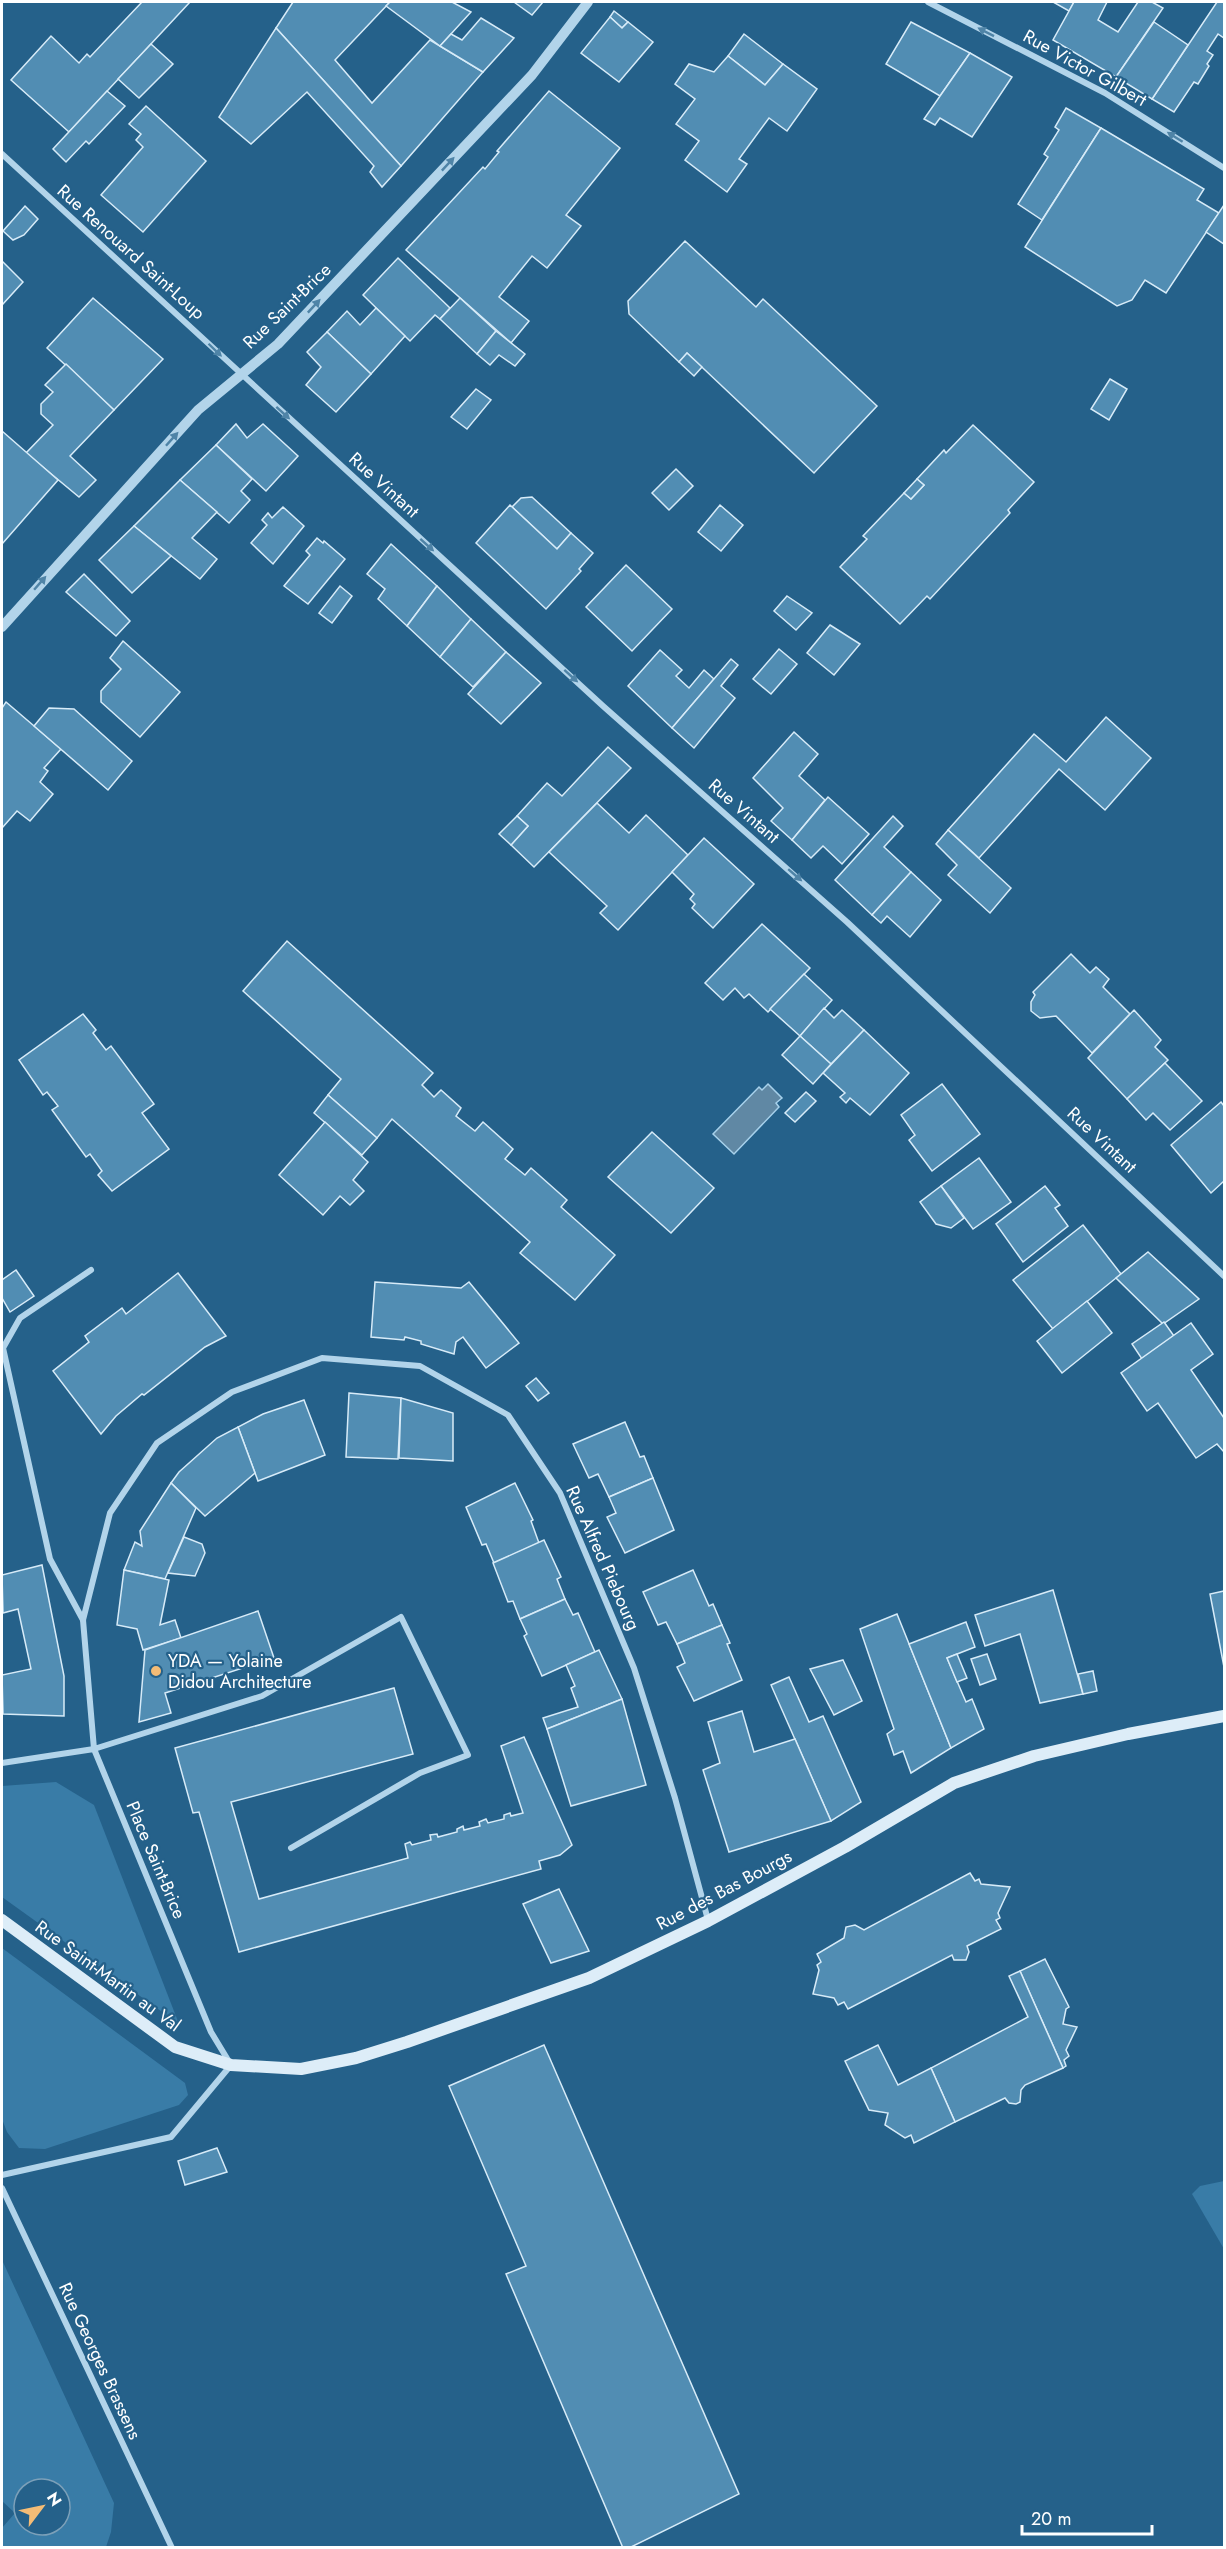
<svg xmlns="http://www.w3.org/2000/svg" width="1226" height="2549" font-family="Jost,sans-serif">
<style>
.green{fill:#397ca7;fill-rule:evenodd}
.water{fill:#6088a4;stroke:#a7d1eb;stroke-width:1.5}
.building{fill:#518db3;stroke:#d7ebf8;stroke-width:1.5}
.lines{fill:none;stroke-linecap:round;stroke-linejoin:round}
.minor{stroke:#b2d4ea;stroke-width:6}
.tertiary{stroke:#b2d4ea;stroke-width:10}
.secondary{stroke:#ddedf8;stroke-width:12}
.oneway{fill:#4f84a7}
.poi-dot{fill:#f4bc76;stroke:#25618a;stroke-width:2}
.labels{text-anchor:middle;stroke-width:4.5;stroke-linejoin:round;paint-order:stroke}
.street-label{font-size:18px;fill:#fff;stroke:#25618a}
.poi-label{font-size:18px;fill:#fff;stroke:#25618a;text-anchor:start}
</style>
<rect width="100%" height="100%" fill="#25618a"/>
<g class="green">
<polygon points="56,1782 94,1805 179,2024 2,1897 2,1786"/>
<polygon points="2,1948 185,2083 188,2095 179,2105 45,2149 19,2148 7,2132 2,2119"/>
<polygon points="1224,2181 1224,2249 1192,2194 1200,2186"/>
<path d="M2,2260L114,2503L111,2532L106,2547H2V2528L15,2513L2,2501ZM24,2489H60V2525H24Z"/>
</g>
<polygon class="water" points="768,1084 782,1098 776,1103 779,1107 734,1154 713,1134 759,1087 762,1090"/>
<g class="building">
<polygon points="142,2 190,2 69,132 11,80 51,36 79,63 87,54 90,57"/>
<polygon points="293,2 390,2 335,60 372,103 430,40 483,72 401,166 276,28"/>
<polygon points="390,2 452,2 471,12 440,46 386,6"/>
<polygon points="514,2 543,2 532,15"/>
<polygon points="1053,2 1074,2 1069,11"/>
<polygon points="1074,2 1107,2 1098,20 1118,32 1138,2 1152,2 1163,8 1116,77 1053,40"/>
<polygon points="1217,2 1224,2 1224,38 1218,34 1207,51 1213,55 1207,64 1209,66 1198,84 1194,82 1174,112 1152,99"/>
<polygon points="614,11 628,22 622,28 610,17"/>
<polygon points="610,17 622,28 628,22 653,42 619,82 581,53"/>
<polygon points="481,18 514,38 483,72 440,46 451,34 462,40"/>
<polygon points="911,22 970,53 940,96 886,64"/>
<polygon points="1154,22 1188,45 1152,99 1116,77"/>
<polygon points="276,28 401,166 382,187 370,172 374,166 307,92 251,144 219,117"/>
<polygon points="744,34 783,64 765,85 728,56"/>
<polygon points="151,44 173,64 139,98 118,79"/>
<polygon points="970,53 1012,77 972,137 940,118 935,125 924,119"/>
<polygon points="728,56 765,85 783,64 817,89 787,131 769,118 739,159 747,164 727,192 685,160 699,141 676,124 695,99 675,84 689,64 714,72"/>
<polygon points="107,91 125,106 89,144 86,141 66,162 53,149"/>
<polygon points="549,91 620,148 566,215 581,226 547,268 532,256 499,297 529,321 511,343 406,250 483,167 485,169 499,152 497,151"/>
<polygon points="146,106 206,161 143,232 101,195 143,147 136,140 141,134 129,124"/>
<polygon points="1066,108 1101,128 1042,220 1018,204 1048,157 1044,154 1059,130 1055,127"/>
<polygon points="1101,128 1204,189 1197,200 1219,213 1166,293 1145,280 1132,300 1117,306 1025,247"/>
<polygon points="1224,205 1224,244 1206,232"/>
<polygon points="25,206 38,219 24,235 13,240 3,231"/>
<polygon points="685,241 756,307 763,299 877,406 814,473 687,353 679,362 629,314 628,301"/>
<polygon points="398,258 450,308 440,319 435,315 410,341 363,295"/>
<polygon points="2,261 23,282 2,305"/>
<polygon points="93,298 163,359 114,410 47,348"/>
<polygon points="460,298 496,331 477,354 440,319"/>
<polygon points="376,308 405,336 371,374 327,332 347,311 360,325"/>
<polygon points="496,331 525,354 515,366 499,355 490,365 477,354"/>
<polygon points="327,332 371,374 336,412 306,385 321,367 307,352"/>
<polygon points="687,353 702,367 694,376 679,362"/>
<polygon points="66,364 114,410 70,456 96,480 79,497 26,453 53,425 41,414 41,404 53,392 45,385"/>
<polygon points="1110,379 1127,389 1109,420 1091,409"/>
<polygon points="476,389 491,400 467,429 451,417"/>
<polygon points="236,424 247,438 263,424 298,456 266,491 216,445"/>
<polygon points="973,425 1034,482 1008,510 1010,513 930,599 927,596 900,624 840,567 867,539 863,536 904,493 911,499 924,485 917,479 944,450 946,453"/>
<polygon points="2,431 58,480 2,544"/>
<polygon points="216,445 252,479 241,491 250,500 229,523 180,480"/>
<polygon points="676,469 693,486 669,510 652,493"/>
<polygon points="917,479 924,485 911,499 904,493"/>
<polygon points="180,480 217,512 192,538 217,559 200,579 134,526"/>
<polygon points="532,497 571,533 557,549 512,507 521,498"/>
<polygon points="510,505 557,549 571,533 593,553 579,569 581,571 546,609 476,543"/>
<polygon points="720,505 743,525 721,551 698,532"/>
<polygon points="283,507 304,526 273,564 251,543 267,525 262,520 268,513 272,518"/>
<polygon points="134,526 171,556 132,593 99,560"/>
<polygon points="317,538 323,543 324,541 345,559 308,604 284,586 310,555 306,551"/>
<polygon points="391,544 437,586 407,626 378,599 385,589 367,574"/>
<polygon points="626,565 672,609 632,651 586,607"/>
<polygon points="84,574 130,621 116,636 66,592"/>
<polygon points="340,586 352,596 332,623 319,613"/>
<polygon points="437,586 471,619 440,657 407,626"/>
<polygon points="787,596 812,613 796,630 774,611"/>
<polygon points="471,619 506,652 473,687 440,657"/>
<polygon points="830,625 860,644 834,675 807,653"/>
<polygon points="123,641 180,692 140,737 101,702 101,691 121,669 110,658"/>
<polygon points="779,649 797,664 771,694 753,679"/>
<polygon points="660,650 682,670 676,676 689,688 704,670 714,679 672,728 628,686"/>
<polygon points="506,652 541,683 501,724 468,694"/>
<polygon points="731,659 738,665 721,686 735,698 694,748 672,728"/>
<polygon points="6,702 61,749 44,768 48,771 40,782 53,794 30,821 17,811 2,828 2,708"/>
<polygon points="49,708 74,709 132,761 108,790 34,726"/>
<polygon points="1106,717 1151,758 1105,810 1059,769 979,858 948,830 1034,734 1066,762"/>
<polygon points="794,732 818,754 799,776 825,800 792,840 771,821 783,808 753,778"/>
<polygon points="608,747 631,768 534,867 511,845 528,826 517,816 547,783 562,796"/>
<polygon points="828,797 869,834 842,864 823,846 811,858 792,840"/>
<polygon points="597,803 629,833 646,815 688,855 618,930 600,913 607,906 549,852"/>
<polygon points="517,816 528,826 511,845 499,834"/>
<polygon points="893,816 903,826 884,847 911,872 872,915 835,880"/>
<polygon points="948,830 1011,888 990,913 948,875 957,865 936,844"/>
<polygon points="704,838 754,884 713,928 692,908 695,904 690,899 694,894 672,872"/>
<polygon points="911,872 941,900 910,937 887,916 881,923 872,915"/>
<polygon points="762,924 810,968 768,1012 749,994 744,998 735,988 723,1000 705,983"/>
<polygon points="287,941 433,1073 422,1085 434,1097 441,1090 461,1108 456,1116 475,1131 483,1122 513,1149 505,1159 525,1175 531,1168 567,1200 561,1207 615,1255 575,1300 520,1253 530,1242 392,1119 377,1138 328,1095 341,1079 243,991"/>
<polygon points="1071,954 1090,973 1096,967 1109,979 1103,987 1130,1014 1092,1053 1056,1016 1040,1018 1031,1011 1031,1002 1035,995 1033,992"/>
<polygon points="804,974 832,1000 800,1036 770,1009"/>
<polygon points="824,1008 834,1018 842,1010 864,1030 831,1064 800,1036"/>
<polygon points="1134,1010 1161,1040 1155,1047 1168,1060 1127,1099 1088,1058"/>
<polygon points="83,1014 96,1030 93,1033 106,1050 111,1046 154,1104 142,1113 169,1149 112,1191 98,1175 102,1171 90,1154 86,1157 52,1110 58,1106 47,1092 43,1095 19,1060"/>
<polygon points="864,1030 909,1073 870,1115 850,1098 846,1103 840,1097 845,1093 823,1073"/>
<polygon points="800,1036 831,1064 813,1084 782,1055"/>
<polygon points="1165,1063 1202,1101 1170,1130 1153,1113 1146,1120 1127,1099"/>
<polygon points="942,1084 980,1134 932,1171 909,1140 915,1135 901,1115"/>
<polygon points="806,1092 816,1101 795,1122 785,1113"/>
<polygon points="328,1095 377,1138 362,1155 314,1113"/>
<polygon points="1221,1102 1224,1106 1224,1181 1211,1193 1171,1145"/>
<polygon points="325,1122 368,1162 353,1180 364,1191 350,1205 340,1196 323,1215 279,1175"/>
<polygon points="652,1132 714,1188 671,1233 608,1177"/>
<polygon points="979,1158 1011,1202 973,1229 941,1186"/>
<polygon points="941,1186 964,1218 951,1228 936,1224 920,1202"/>
<polygon points="1045,1186 1060,1205 1055,1208 1068,1226 1023,1262 996,1224"/>
<polygon points="1083,1225 1121,1274 1053,1329 1013,1280"/>
<polygon points="1148,1252 1199,1299 1163,1324 1116,1278"/>
<polygon points="16,1270 34,1296 10,1312 2,1298 2,1280"/>
<polygon points="178,1273 226,1336 205,1347 144,1395 142,1394 116,1416 101,1434 53,1371 89,1342 85,1336 122,1308 126,1314"/>
<polygon points="375,1282 461,1288 469,1282 519,1343 486,1368 463,1337 456,1342 454,1354 421,1344 421,1341 405,1337 404,1340 371,1337"/>
<polygon points="1087,1301 1112,1333 1062,1373 1037,1341"/>
<polygon points="1164,1322 1174,1336 1142,1359 1132,1344"/>
<polygon points="1191,1323 1213,1354 1191,1370 1224,1418 1224,1452 1217,1444 1196,1458 1158,1403 1147,1411 1121,1373"/>
<polygon points="536,1378 549,1393 538,1401 526,1386"/>
<polygon points="349,1393 401,1398 398,1459 346,1457"/>
<polygon points="401,1398 453,1413 453,1461 399,1458"/>
<polygon points="304,1400 325,1455 258,1481 238,1427 263,1414"/>
<polygon points="625,1422 640,1457 644,1456 653,1478 609,1497 598,1474 589,1478 573,1444"/>
<polygon points="238,1427 255,1473 205,1516 171,1483 179,1472 217,1438"/>
<polygon points="653,1478 674,1530 625,1553 607,1517 616,1513 609,1497"/>
<polygon points="171,1483 196,1508 165,1579 124,1570 135,1542 142,1546 140,1531"/>
<polygon points="515,1483 533,1520 531,1521 539,1543 494,1563 486,1544 482,1545 466,1507"/>
<polygon points="184,1537 202,1544 205,1553 195,1576 168,1573"/>
<polygon points="544,1540 561,1577 557,1579 565,1599 520,1619 513,1601 508,1602 493,1563"/>
<polygon points="42,1565 64,1676 64,1716 3,1714 2,1675 31,1669 18,1609 3,1613 2,1575"/>
<polygon points="124,1570 169,1580 160,1625 175,1620 181,1638 143,1650 137,1629 117,1625"/>
<polygon points="693,1570 709,1606 713,1604 722,1625 677,1644 666,1622 658,1625 643,1592"/>
<polygon points="1053,1590 1083,1694 1040,1703 1020,1634 985,1646 975,1615"/>
<polygon points="1224,1591 1224,1667 1210,1594"/>
<polygon points="565,1599 573,1615 578,1613 595,1652 542,1676 524,1636 527,1634 520,1619"/>
<polygon points="258,1611 274,1658 165,1693 171,1713 139,1722 145,1650"/>
<polygon points="897,1614 951,1748 911,1773 903,1751 894,1755 887,1734 894,1729 860,1629"/>
<polygon points="966,1622 975,1647 947,1658 966,1702 972,1699 984,1729 951,1748 909,1644"/>
<polygon points="722,1625 730,1643 727,1644 742,1680 694,1701 677,1667 685,1663 677,1644"/>
<polygon points="599,1650 622,1699 547,1729 543,1718 578,1707 571,1688 575,1686 566,1665"/>
<polygon points="957,1654 967,1678 957,1682 947,1658"/>
<polygon points="987,1654 996,1679 980,1685 971,1659"/>
<polygon points="843,1660 862,1701 834,1715 810,1669"/>
<polygon points="1093,1671 1097,1691 1083,1694 1078,1674"/>
<polygon points="789,1677 809,1722 823,1716 861,1802 831,1821 771,1685"/>
<polygon points="394,1688 413,1754 231,1802 259,1899 408,1858 405,1844 410,1842 412,1845 431,1840 430,1835 437,1834 438,1837 457,1832 457,1829 463,1826 464,1830 480,1826 479,1822 486,1819 488,1823 504,1819 504,1815 510,1813 511,1816 523,1813 501,1746 524,1737 572,1845 560,1855 539,1861 541,1869 239,1952 199,1812 193,1813 175,1748"/>
<polygon points="622,1699 646,1785 571,1806 547,1729"/>
<polygon points="742,1711 754,1752 795,1739 831,1821 729,1852 703,1770 720,1763 708,1722"/>
<polygon points="970,1873 975,1881 979,1879 981,1884 1010,1887 998,1913 1000,1918 996,1920 1001,1929 967,1946 969,1952 966,1960 954,1960 952,1955 848,2009 844,2002 838,2005 834,1998 813,1994 819,1970 817,1965 821,1962 817,1954 844,1938 846,1927 855,1925 864,1930"/>
<polygon points="559,1889 589,1951 551,1963 523,1904"/>
<polygon points="1045,1959 1069,2007 1066,2009 1063,2024 1077,2027 1066,2050 1069,2056 1064,2060 1066,2066 1063,2068 1020,1971"/>
<polygon points="1020,1971 1063,2068 1025,2085 1021,2090 1020,2102 1016,2104 1009,2103 1005,2098 955,2122 931,2068 1028,2017 1009,1976"/>
<polygon points="544,2045 739,2494 629,2548 623,2548 506,2274 526,2266 449,2086"/>
<polygon points="878,2045 898,2085 931,2068 955,2122 914,2143 911,2135 905,2138 885,2125 888,2113 869,2110 845,2061"/>
<polygon points="217,2148 227,2172 185,2185 178,2161"/>
</g>
<g class="lines">
<g class="minor">
<polyline points="928,2 1105,93 1224,168"/>
<polyline points="2,154 603,706 847,922 1224,1276"/>
<polyline points="83,1620 50,1559 3,1348 20,1318 91,1270"/>
<polyline points="2,1763 94,1749 211,2032 231,2065 171,2137 2,2175"/>
<polyline points="291,1848 420,1773 468,1755 401,1617 262,1696 94,1749 83,1620 110,1513 157,1443 232,1392 322,1358 420,1366 508,1415 560,1493 634,1668 675,1798 708,1920"/>
<polyline points="2,2188 172,2548"/>
</g>
<polyline class="tertiary" points="2,627 198,410 278,344 532,75 588,2"/>
<polyline class="secondary" points="2,1920 175,2047 231,2065 301,2069 356,2058 407,2042 589,1978 708,1921 845,1847 954,1783 1034,1756 1128,1734 1224,1716"/>
</g>
<defs><path id="oneway-solid" d="M-6-.8H1V-3.2L6.5 0L1 3.2V.8H-6Z" transform="scale(1.5)"/></defs>
<g class="oneway">
<use href="#oneway-solid" transform="translate(986 32) rotate(-153)"/>
<use href="#oneway-solid" transform="translate(1175 137) rotate(-148)"/>
<use href="#oneway-solid" transform="translate(448 164) rotate(-47)"/>
<use href="#oneway-solid" transform="translate(314 306) rotate(-47)"/>
<use href="#oneway-solid" transform="translate(215 350) rotate(44)"/>
<use href="#oneway-solid" transform="translate(283 413) rotate(42)"/>
<use href="#oneway-solid" transform="translate(172 439) rotate(-48)"/>
<use href="#oneway-solid" transform="translate(427 545) rotate(42)"/>
<use href="#oneway-solid" transform="translate(40 583) rotate(-49)"/>
<use href="#oneway-solid" transform="translate(571 676) rotate(42)"/>
<use href="#oneway-solid" transform="translate(795 875) rotate(41)"/>
</g>
<circle class="poi-dot" cx="156" cy="1671" r="6"/>
<g class="labels">
<g class="street-label">
<text transform="translate(1085 68) rotate(29)" y="6">Rue Victor Gilbert</text>
<text transform="translate(131 252) rotate(42)" y="6">Rue Renouard Saint-Loup</text>
<text transform="translate(287 306) rotate(-44)" y="6">Rue Saint-Brice</text>
<text transform="translate(384 485) rotate(42)" y="6">Rue Vintant</text>
<text transform="translate(744 811) rotate(41)" y="6">Rue Vintant</text>
<text transform="translate(1102 1140) rotate(43)" y="6">Rue Vintant</text>
<text transform="translate(603 1558) rotate(66)" y="6">Rue Alfred Piebourg</text>
<text transform="translate(156 1860) rotate(67)" y="6">Place Saint-Brice</text>
<text transform="translate(724 1890) rotate(-28)" y="6">Rue des Bas Bourgs</text>
<text transform="translate(108 1976) rotate(36)" y="6">Rue Saint-Martin au Val</text>
<text transform="translate(100 2361) rotate(65)" y="6">Rue Georges Brassens</text>
</g>
<g class="poi-label">
<text x="168" y="1667">YDA — Yolaine<tspan x="168" dy="21">Didou Architecture</tspan></text>
</g>
</g>
<rect width="1226" height="2549" fill="none" stroke="#ffffff" stroke-width="6"/>
<g transform="translate(42 2507) rotate(58)"><circle r="28" fill="#25618a" stroke="#7ca0b9" stroke-width="1.5"/>
<path d="M0-4.5L10 22L0 15L-10 22Z" fill="#f4bc76"/>
<text y="-9" font-size="16" font-weight="bold" text-anchor="middle" fill="#ffffff">N</text>
</g>
<path d="M1022 2525v9h130v-9" fill="none" stroke="#ffffff" stroke-width="3"/>
<text x="1031" y="2525" font-size="18" fill="#ffffff" stroke="#25618a" stroke-width="4.5" paint-order="stroke">20 m</text>
</svg>
